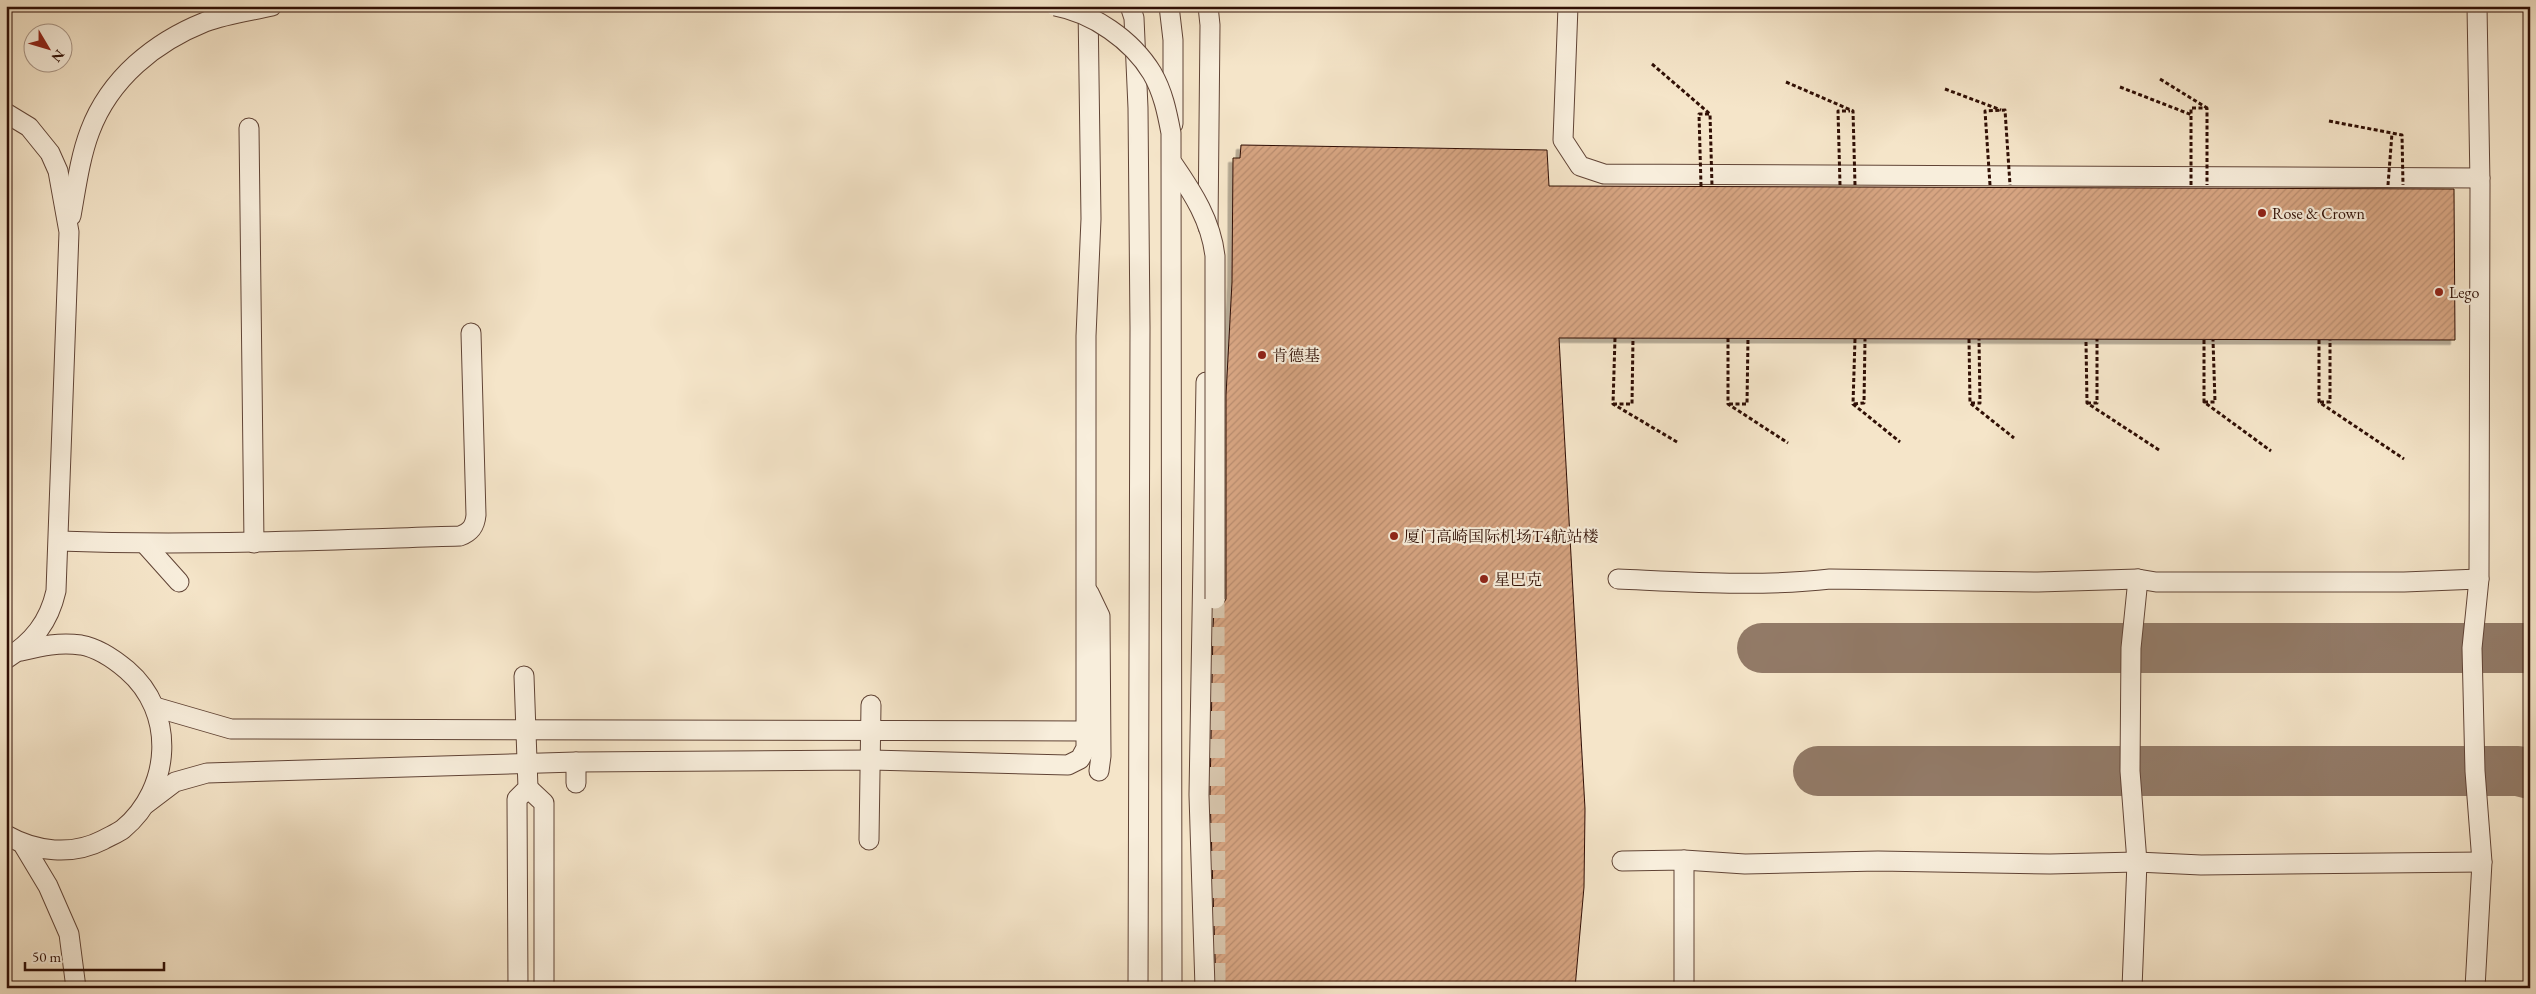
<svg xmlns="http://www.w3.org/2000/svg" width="2536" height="994" font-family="'EB Garamond','Noto Serif SC',serif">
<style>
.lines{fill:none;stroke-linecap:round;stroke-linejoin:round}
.taxiway{stroke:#927a67;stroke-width:50}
.building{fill:url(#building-hatch);stroke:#300f05;filter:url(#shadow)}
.minor-tunnel{stroke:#d7c5ac;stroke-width:19;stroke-dasharray:19 9;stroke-linecap:butt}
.minor-casing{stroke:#614436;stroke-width:21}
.path{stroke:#300f05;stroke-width:3;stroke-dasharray:4 2.5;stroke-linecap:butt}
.minor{stroke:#f8eedc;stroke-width:19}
.minor-bridge-casing{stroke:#614436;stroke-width:21;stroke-linecap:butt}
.path-bridge{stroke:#300f05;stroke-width:3;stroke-dasharray:4 2.5;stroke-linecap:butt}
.minor-bridge{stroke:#f8eedc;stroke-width:19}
.poi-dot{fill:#8f2418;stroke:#f8eedc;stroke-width:2}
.labels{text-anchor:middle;stroke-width:4.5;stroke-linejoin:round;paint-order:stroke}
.poi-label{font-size:16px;fill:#300f05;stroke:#f8eedc;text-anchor:start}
</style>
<defs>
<pattern id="building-hatch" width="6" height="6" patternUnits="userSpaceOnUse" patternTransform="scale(1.25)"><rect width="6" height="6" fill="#d6a481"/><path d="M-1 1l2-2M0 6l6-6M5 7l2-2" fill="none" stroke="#b88c6e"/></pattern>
<filter id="shadow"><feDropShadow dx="-4.5" dy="4.5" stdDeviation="0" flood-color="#0004"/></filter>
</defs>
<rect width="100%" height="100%" fill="#f5e5c9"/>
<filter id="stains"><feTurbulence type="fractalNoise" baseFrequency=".004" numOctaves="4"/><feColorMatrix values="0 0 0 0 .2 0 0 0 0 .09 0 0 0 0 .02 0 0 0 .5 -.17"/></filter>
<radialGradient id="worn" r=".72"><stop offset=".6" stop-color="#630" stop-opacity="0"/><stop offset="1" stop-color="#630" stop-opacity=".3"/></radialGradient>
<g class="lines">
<g class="taxiway">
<polyline points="1762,648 2530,648"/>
<polyline points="1818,771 2518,771 2530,774"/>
</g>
</g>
<polygon class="building" points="1241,145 1547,150 1549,186 2454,189 2455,340 1559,338 1585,809 1584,887 1575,988 1216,988 1210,795 1213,628 1214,610 1221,608 1226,599 1226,395 1232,282 1233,158 1240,158"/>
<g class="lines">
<polyline class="minor-tunnel" points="1215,599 1216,988"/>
<g class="minor-casing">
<g id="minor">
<polyline points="1130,6 1134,18 1138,108 1140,328 1138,988"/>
<polyline points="1169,6 1173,40 1173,124"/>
<polyline points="1568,6 1563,140 1580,166 1604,174 2480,178"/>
<path d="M6,113L29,127L50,153L58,171L69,232L56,591C49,622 33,642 6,659"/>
<polyline points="249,128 254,543"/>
<path d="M71,216C76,188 80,157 90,131C110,78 155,42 205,22C226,14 250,11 272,6"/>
<polyline points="1208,227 1210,25 1208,6"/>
<path d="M59,541C193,546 326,540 460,536C471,532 475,526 476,515L471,333"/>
<polyline points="145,544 179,582"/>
<path d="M1618,579C1688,582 1760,587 1830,579L2038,582L2138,579L2156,582H2404L2479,579"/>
<polyline points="1089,593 1100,616 1101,756 1099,771"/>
<polyline points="155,707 231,729 1086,731"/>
<polyline points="576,783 576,762"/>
<polyline points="528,788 544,803 544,988"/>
<polyline points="146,804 175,782 207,773 576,762 871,760 1068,765 1080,759 1086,748 1086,336 1091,219 1088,6"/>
<path d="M6,835C36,852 72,856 103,840C110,836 118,833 123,829C172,788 176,712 127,670C114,659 98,648 81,645C59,642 42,646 21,651"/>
<polyline points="869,840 871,705"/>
<polyline points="24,846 48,886 69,934 76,988"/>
<polyline points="1684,860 1684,988"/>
<polyline points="1622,861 1684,860 1745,864 1878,861 2050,864 2137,862 2201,865 2482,862"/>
<polyline points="518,988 517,799 528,788 524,676"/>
<polyline points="1205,988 1199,795 1206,382"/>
<polyline points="2132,988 2137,862 2130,771 2131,648 2138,579"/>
<polyline points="2475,988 2482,862 2475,771 2472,648 2479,579 2480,184 2477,6"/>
</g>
</g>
<g class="path">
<polyline points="1652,64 1710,114"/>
<polyline points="2160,79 2207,108"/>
<polyline points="2120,87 2192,115"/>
<polyline points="1945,89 2001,110"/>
<polyline points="1615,338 1613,404 1677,442"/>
<polyline points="1728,338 1728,404 1788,443"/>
<polyline points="1855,339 1853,404 1900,442"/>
<polyline points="1969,339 1970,403 2014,438"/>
<polyline points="2204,340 2204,402 2271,451"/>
<polyline points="2319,340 2319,402 2404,459"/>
<polyline points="2086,342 2087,403 2159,450"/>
<polyline points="2204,402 2215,402 2213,340"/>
<polyline points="2320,402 2330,402 2330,340"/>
<polyline points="1971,403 1980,403 1979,339"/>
<polyline points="2087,403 2097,403 2097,339"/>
<polyline points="1613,404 1632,404 1633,338"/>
<polyline points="1729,404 1747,404 1748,338"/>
<polyline points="1854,404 1864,403 1865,339"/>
</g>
<use href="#minor" class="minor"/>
<g class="minor-bridge-casing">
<g id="minor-bridge">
<path d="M1055,6C1093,13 1132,40 1152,73C1163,92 1167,112 1171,133L1172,988"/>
<path d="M1173,164C1193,193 1211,221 1215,256V599"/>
</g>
</g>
<g class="path-bridge">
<polyline points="1786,82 1853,111 1855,185"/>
<polyline points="2329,121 2402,135 2403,185"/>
<polyline points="1840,185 1838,111 1850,111"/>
<polyline points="1990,185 1985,111 2005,110 2010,185"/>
<polyline points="2191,185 2191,108 2207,108 2207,185"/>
<polyline points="2388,185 2392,133"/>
<polyline points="1701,186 1699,114 1710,114 1712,186"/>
</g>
<use href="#minor-bridge" class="minor-bridge"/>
</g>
<g class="poi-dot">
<circle cx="2262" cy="213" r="5"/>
<circle cx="2439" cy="292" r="5"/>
<circle cx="1262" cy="355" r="5"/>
<circle cx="1394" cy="536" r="5"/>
<circle cx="1484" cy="579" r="5"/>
</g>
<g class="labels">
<g class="poi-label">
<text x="2272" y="219">Rose &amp; Crown</text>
<text x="2449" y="298">Lego</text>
<text x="1272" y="361">肯德基</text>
<text x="1404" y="542">厦门高崎国际机场T4航站楼</text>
<text x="1494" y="585">星巴克</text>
</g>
</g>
<rect width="2536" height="994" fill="none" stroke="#f5e5c9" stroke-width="25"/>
<rect x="8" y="8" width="2521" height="979" fill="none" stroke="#300f05" stroke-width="2.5"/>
<rect x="12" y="12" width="2511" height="969" fill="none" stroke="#300f05"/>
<g transform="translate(48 48) rotate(128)"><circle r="24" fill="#f8eedc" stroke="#a89586"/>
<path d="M0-4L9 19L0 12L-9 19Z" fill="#8f2418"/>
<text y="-8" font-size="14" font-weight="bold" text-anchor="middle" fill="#300f05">N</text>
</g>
<path d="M25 962v8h139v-8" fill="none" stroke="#300f05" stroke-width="2.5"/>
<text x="32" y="962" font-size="15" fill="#300f05" stroke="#f8eedc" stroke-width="4" paint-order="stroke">50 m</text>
<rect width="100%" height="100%" filter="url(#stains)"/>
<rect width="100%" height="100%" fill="url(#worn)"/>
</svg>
